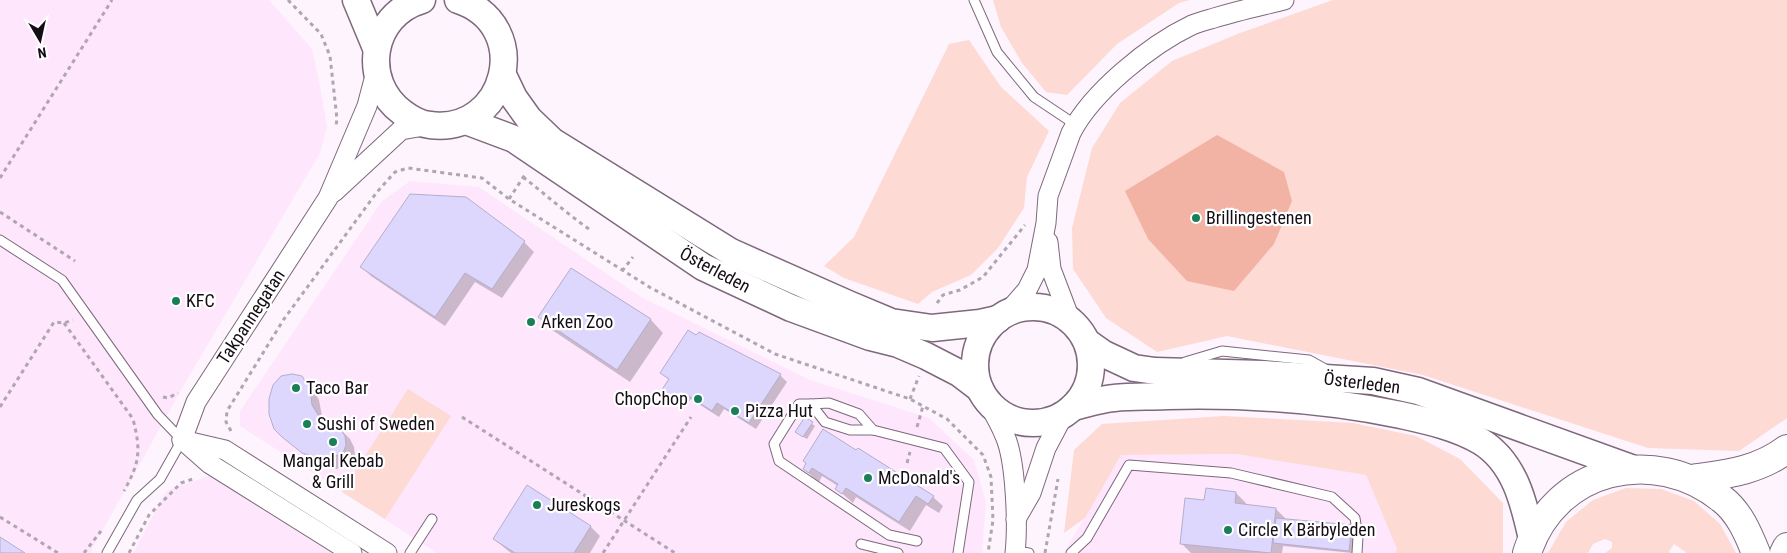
<svg xmlns="http://www.w3.org/2000/svg" width="1787" height="553" font-family="'Roboto Condensed',sans-serif">
<style>
.built{fill:#fee6fd}
.green{fill:#fddad3}
.forest{fill:#f2b3a5}
.shadow{fill:#0003}
.building{fill:#ded7fd;stroke:#b3aecb}
.lines{fill:none;stroke-linecap:round;stroke-linejoin:round}
.lane-casing{stroke:#7d687c;stroke-width:11}
.street-casing{stroke:#7d687c;stroke-width:21}
.secondary-casing{stroke:#7d687c;stroke-width:29}
.primary-casing{stroke:#7d687c;stroke-width:30}
.path{stroke:#afa6af;stroke-width:3;stroke-dasharray:4 4;stroke-linecap:butt}
.lane{stroke:#fff;stroke-width:9}
.street{stroke:#fff;stroke-width:19}
.secondary{stroke:#fff;stroke-width:26}
.primary{stroke:#fff;stroke-width:28}
.poi-dot{fill:#197f59;stroke:#fff;stroke-width:2}
.labels{text-anchor:middle;stroke-width:4.5;stroke-linejoin:round;paint-order:stroke}
.poi-label{font-size:18px;fill:#150d15;stroke:#fff;text-anchor:start}
.street-label{font-size:18px;fill:#150d15;stroke:#fff}
</style>
<rect width="100%" height="100%" fill="#fef4fe"/>
<g class="built">
<polygon points="0,0 269,0 312,49 320,86 327,127 320,153 184,385 90,553 0,553"/>
<polygon points="410,181 479,187 641,297 810,380 929,418 974,460 986,502 982,553 437,553 240,426 240,411 382,201"/>
<polygon points="1236,454 1366,475 1397,549 1395,553 1064,553 1121,455"/>
<polygon points="209,476 331,553 133,553 166,491"/>
</g>
<g class="green">
<polygon points="993,0 1190,0 1179,3 1117,44 1067,95 1046,92 1022,63 1001,27"/>
<polygon points="1333,0 1787,0 1787,418 1739,451 1648,448 1423,375 1227,336 1157,352 1106,318 1073,269 1072,228 1092,148 1120,103 1172,61 1240,33"/>
<polygon points="969,40 1001,87 1049,131 1027,177 1024,208 998,248 971,275 932,292 918,304 844,278 824,266 854,237 949,44"/>
<polygon points="408,389 451,416 385,519 342,492"/>
<polygon points="1224,416 1353,423 1416,436 1460,459 1503,503 1503,553 1395,553 1397,549 1366,475 1236,454 1121,455 1085,518 1064,533 1074,450 1102,424"/>
<polygon points="1626,488 1661,489 1694,501 1720,524 1736,553 1687,553 1674,544 1669,551 1670,553 1605,553 1612,548 1612,542 1605,539 1593,544 1588,553 1548,553 1566,522 1593,500"/>
</g>
<polygon class="forest" points="1217,135 1284,172 1292,201 1274,244 1234,291 1187,281 1148,239 1125,191"/>
<g class="shadow">
<polygon points="524,242 534,252 502,298 475,282 445,326 371,276 361,266"/>
<polygon points="572,269 651,320 663,333 630,382 552,330 540,317"/>
<polygon points="662,373 780,375 787,382 756,429 724,409 719,417 691,399 685,407 669,397 663,391 669,380"/>
<polygon points="302,378 312,388 319,400 322,416 327,425 330,427 340,429 350,439 354,447 355,455 352,463 344,467 336,469 313,462 283,436"/>
<polygon points="805,419 815,426 807,439 800,435"/>
<polygon points="807,464 933,497 943,506 939,513 926,505 910,531 856,497 853,503 837,489 838,486 822,476 819,482 814,478 804,469"/>
<polygon points="527,487 591,527 600,536 590,553 511,553 494,539"/>
<polygon points="1236,493 1246,503 1245,506 1276,509 1286,519 1351,527 1354,530 1352,553 1283,546 1282,553 1191,553 1181,543 1206,501"/>
</g>
<g class="building">
<polygon points="410,194 466,197 525,241 492,289 465,273 435,317 360,267"/>
<polygon points="571,268 651,319 617,370 538,317"/>
<polygon points="688,330 696,335 699,332 781,374 749,423 717,403 712,411 684,393 678,402 661,391 669,379 660,373"/>
<polygon points="292,374 302,376 310,389 312,405 320,418 330,426 340,428 345,436 346,445 343,453 325,460 302,453 282,437 274,429 269,414 269,399 273,385 281,376"/>
<polygon points="805,417 813,422 803,437 795,432"/>
<polygon points="823,429 856,450 858,448 934,496 928,504 916,496 899,522 846,488 842,494 835,489 838,484 812,468 809,473 803,469 806,463 803,461"/>
<polygon points="527,485 591,526 574,553 515,553 493,539"/>
<polygon points="1206,488 1236,492 1235,503 1276,508 1271,553 1180,544 1185,498 1204,500"/>
<polygon points="1276,518 1352,525 1349,551 1273,543"/>
<polygon points="0,537 25,553 0,553"/>
</g>
<g class="lines">
<g class="lane-casing">
<g id="lane">
<polyline points="974,0 997,52 1034,97 1076,125"/>
<polyline points="0,240 62,280 158,415 182,440 160,479 137,500 107,553"/>
<polyline points="1185,362 1222,351 1309,360 1327,370"/>
<polyline points="811,404 829,403 859,414 873,430"/>
<polyline points="917,541 889,535 779,461 774,444 799,404 811,404 825,422 850,430 873,430 944,448 969,482 958,553"/>
<polyline points="861,544 898,553"/>
<polyline points="1015,551 1029,553"/>
<polyline points="410,553 432,519"/>
<polyline points="1071,553 1087,538 1129,465 1231,473 1332,497 1355,518 1358,537 1357,553"/>
</g>
</g>
<g class="street-casing">
<g id="street">
<polyline points="334,192 401,130 430,125"/>
<polyline points="1048,242 1051,269 1070,319"/>
<path d="M1007,313L1027,290L1037,270L1046,223L1048,196L1071,133C1092,92 1150,45 1192,25C1199,22 1207,20 1214,18C1237,11 1260,6 1284,0"/>
<path d="M985,398C992,410 1000,423 1005,436C1016,461 1018,526 1015,553"/>
<polyline points="182,440 196,402 328,198 367,106 376,72"/>
<polyline points="182,440 225,450 387,553"/>
<polyline points="185,442 210,464 352,553"/>
<polyline points="1016,519 1031,493 1046,448 1064,414"/>
</g>
</g>
<g class="secondary-casing">
<g id="secondary">
<polyline points="356,0 376,48"/>
<path d="M422,0C370,15 360,82 403,113C411,119 420,124 430,125C507,135 535,25 458,0"/>
<polyline points="503,75 514,98 529,119 552,141 731,252 848,304 891,322 932,328 980,323 998,319"/>
<polyline points="466,121 514,139 703,267 791,308 870,337 898,344 926,356 959,373 980,389"/>
<circle cx="1033" cy="365" r="58"/>
<polyline points="1087,342 1104,354 1134,368 1155,371 1263,374 1373,381 1418,391 1631,468"/>
<path d="M1073,407C1086,404 1101,399 1114,398C1132,396 1150,397 1167,396C1246,394 1324,399 1401,415C1428,421 1456,427 1480,441C1515,462 1524,503 1532,539"/>
</g>
</g>
<g class="primary-casing">
<g id="primary">
<path d="M1692,479C1727,474 1758,471 1787,449"/>
<path d="M1527,553C1554,468 1654,444 1722,499C1739,512 1748,533 1756,553"/>
<polyline points="1784,553 1787,547"/>
</g>
</g>
<g class="path">
<polyline points="288,0 321,34 330,56 337,119 336,126"/>
<path d="M523,177C545,194 566,213 589,229"/>
<polyline points="0,178 112,0"/>
<polyline points="509,199 526,173"/>
<polyline points="0,212 75,261"/>
<polyline points="622,271 633,257"/>
<polyline points="937,303 943,295 960,290 983,277 1025,225"/>
<path d="M64,323L133,419C141,451 140,462 124,491"/>
<polyline points="163,397 168,398 178,393"/>
<polyline points="910,399 919,376"/>
<polyline points="0,407 54,322 64,323 73,320"/>
<polyline points="462,417 675,553"/>
<polyline points="917,427 923,406"/>
<polyline points="231,431 226,422 227,411 284,319 377,192 395,172 408,168 482,178 509,199 651,288 775,354 910,399 947,419 983,455 991,477 993,520 988,553"/>
<polyline points="907,463 910,452"/>
<polyline points="0,517 58,553"/>
<polyline points="84,553 101,531"/>
<polyline points="129,553 149,515 181,483 196,478"/>
<polyline points="603,553 691,417"/>
<polyline points="1045,553 1058,479"/>
</g>
<use href="#lane" class="lane"/>
<use href="#street" class="street"/>
<use href="#secondary" class="secondary"/>
<use href="#primary" class="primary"/>
</g>
<g class="poi-dot">
<circle cx="1196" cy="218" r="5"/>
<circle cx="176" cy="301" r="5"/>
<circle cx="531" cy="322" r="5"/>
<circle cx="296" cy="388" r="5"/>
<circle cx="698" cy="399" r="5"/>
<circle cx="735" cy="411" r="5"/>
<circle cx="307" cy="424" r="5"/>
<circle cx="333" cy="442" r="5"/>
<circle cx="868" cy="478" r="5"/>
<circle cx="537" cy="505" r="5"/>
<circle cx="1228" cy="530" r="5"/>
</g>
<g class="labels">
<g class="poi-label">
<text x="1206" y="224">Brillingestenen</text>
<text x="186" y="307">KFC</text>
<text x="541" y="328">Arken Zoo</text>
<text x="306" y="394">Taco Bar</text>
<text x="688" y="405" text-anchor="end">ChopChop</text>
<text x="745" y="417">Pizza Hut</text>
<text x="317" y="430">Sushi of Sweden</text>
<text x="333" y="467" text-anchor="middle">Mangal Kebab<tspan x="333" dy="21">&amp; Grill</tspan></text>
<text x="878" y="484">McDonald's</text>
<text x="547" y="511">Jureskogs</text>
<text x="1238" y="536">Circle K Bärbyleden</text>
</g>
<g class="street-label">
<text transform="translate(715 270) rotate(28)" y="6">Österleden</text>
<text transform="translate(251 317) rotate(-57)" y="6">Takpannegatan</text>
<text transform="translate(1362 383) rotate(7)" y="6">Österleden</text>
</g>
</g>
<g transform="translate(40 40) rotate(171)" stroke="#ffffff" stroke-width="4" paint-order="stroke">
<path d="M0-4L9 19L0 12L-9 19Z" fill="#150d15"/>
<text y="-8" font-size="14" font-weight="bold" text-anchor="middle" fill="#150d15">N</text>
</g>
</svg>
